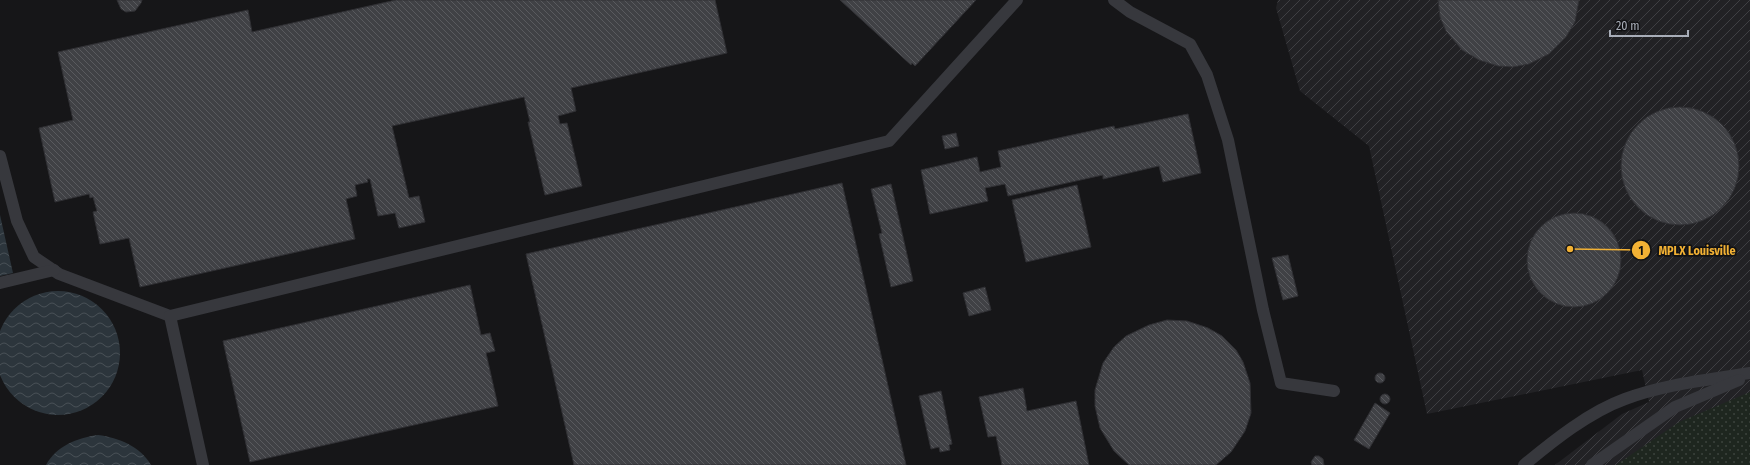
<svg xmlns="http://www.w3.org/2000/svg" width="1750" height="465" font-family="'Fira Sans Condensed',sans-serif">
<style>
.industrial{fill:url(#industrial-furrows)}
.grass{fill:url(#grass-dots)}
.water{fill:url(#water-waves)}
.building{fill:url(#building-back-hatch);stroke:#303034}
.lines{fill:none;stroke-linecap:round;stroke-linejoin:round}
.lane{stroke:#37383d;stroke-width:12}
.leader{fill:none;stroke:#f2b134;stroke-width:1.5}
.callout-dot{fill:#f2b134;stroke:#111113;stroke-width:1.5}
.mark-label{font-size:12px;text-anchor:middle;font-weight:bold;fill:#111}
.callout-label{font-size:12px;text-anchor:middle;font-weight:bold;fill:#f2b134;stroke:#111113;stroke-width:3.5;stroke-linejoin:round;paint-order:stroke}
</style>
<defs>
<pattern id="industrial-furrows" width="10" height="10" patternUnits="userSpaceOnUse"><rect width="10" height="10" fill="#222225"/><path d="M-1 1l2-2M0 10L10 0M9 11l2-2" fill="none" stroke="#3f3f43"/></pattern>
<pattern id="grass-dots" width="8" height="8" patternUnits="userSpaceOnUse"><rect width="8" height="8" fill="#1e261f"/><path d="M2 2h.1M6 6h.1" fill="none" stroke="#3c433d" stroke-width="1.8" stroke-linecap="round"/></pattern>
<pattern id="water-waves" width="16" height="10" patternUnits="userSpaceOnUse"><rect width="16" height="10" fill="#2c353c"/><path d="M0 5q4-4 8 0t8 0" fill="none" stroke="#485056"/></pattern>
<pattern id="building-back-hatch" width="6" height="6" patternUnits="userSpaceOnUse"><rect width="6" height="6" fill="#404145"/><path d="M-1 5l2 2M0 0l6 6M5-1l2 2" fill="none" stroke="#595a5e"/></pattern>
</defs>
<rect width="100%" height="100%" fill="#161618"/>
<polygon class="industrial" points="1278,0 1750,0 1750,465 1555,465 1622,414 1649,402 1642,370 1427,414 1369,146 1300,91 1276,8"/>
<polygon class="grass" points="1750,392 1750,465 1616,465 1679,422"/>
<g class="water">
<polygon points="0,215 13,273 0,276"/>
<circle cx="58" cy="353" r="62"/>
<path d="M98,435C119,438 140,446 151,465H46C56,446 77,438 98,435Z"/>
</g>
<g class="building">
<polygon points="117,0 142,0 141,3 135,11 126,12 121,9"/>
<polygon points="396,0 715,0 727,53 571,88 576,111 558,116 560,124 567,123 582,186 545,195 528,122 530,122 524,97 392,126 409,198 419,196 425,222 399,228 395,213 378,216 370,179 367,179 368,182 355,185 357,196 346,199 355,239 140,287 129,238 100,244 93,212 97,211 93,197 90,198 89,194 55,202 39,128 73,120 58,52 248,10 252,32"/>
<polygon points="840,0 976,0 915,66 912,63 911,65"/>
<polygon points="1438,0 1579,0 1575,22 1566,37 1549,54 1529,64 1513,67 1498,66 1479,60 1462,50 1446,31 1440,17"/>
<circle cx="1680" cy="166" r="59"/>
<polygon points="1188,114 1201,173 1163,182 1159,166 1103,179 1103,175 1008,196 1005,184 985,188 988,201 930,214 921,170 977,157 980,172 1001,167 998,151 1114,126 1115,129"/>
<polygon points="956,133 959,146 945,149 942,136"/>
<polygon points="842,183 906,465 574,465 526,254"/>
<polygon points="891,184 913,281 891,287 879,234 882,233 871,189"/>
<polygon points="1077,185 1091,247 1026,262 1012,200"/>
<circle cx="1574" cy="260" r="47"/>
<polygon points="1288,255 1298,296 1283,300 1272,258"/>
<polygon points="470,285 481,335 490,333 495,351 486,353 498,406 250,462 223,341"/>
<polygon points="985,287 991,310 969,316 963,293"/>
<polygon points="1167,320 1187,321 1208,328 1222,336 1236,350 1243,362 1250,383 1251,413 1245,431 1231,452 1216,465 1129,465 1114,451 1100,428 1095,406 1095,390 1103,363 1114,347 1126,336 1149,325"/>
<circle cx="1380" cy="378" r="5"/>
<polygon points="1023,388 1027,411 1076,401 1089,465 1002,465 996,436 988,437 979,397"/>
<polygon points="941,391 952,444 949,445 950,450 940,452 939,447 931,449 919,396"/>
<circle cx="1385" cy="399" r="5"/>
<polygon points="1375,403 1390,413 1369,449 1354,440"/>
<polygon points="1315,456 1319,456 1323,459 1324,465 1312,465 1311,462"/>
</g>
<g class="lines">
<g class="lane">
<polyline points="1114,0 1130,12 1190,44 1207,75 1228,140 1263,310 1281,383 1334,391"/>
<polyline points="0,156 17,221 34,257 59,274 170,316"/>
<polyline points="0,283 54,270"/>
<polyline points="203,465 170,316 889,141 1017,0"/>
<path d="M1524,465C1553,441 1589,412 1625,399C1665,384 1708,380 1750,373"/>
<polyline points="1592,465 1675,407 1739,380"/>
</g>
</g>
<path class="leader" d="M1570 249L1641 250"/>
<g class="callout-dot">
<circle cx="1570" cy="249" r="4"/>
<circle cx="1641" cy="250" r="10"/>
</g>
<g class="mark-label">
<text x="1641" y="255">1</text>
</g>
<g class="callout-label">
<text x="1697" y="255">MPLX Louisville</text>
</g>
<path d="M1610 30v6h78v-6" fill="none" stroke="#a8adb8" stroke-width="2"/>
<text x="1616" y="30" font-size="12" fill="#a8adb8" stroke="#111113" stroke-width="3" paint-order="stroke">20 m</text>
</svg>
